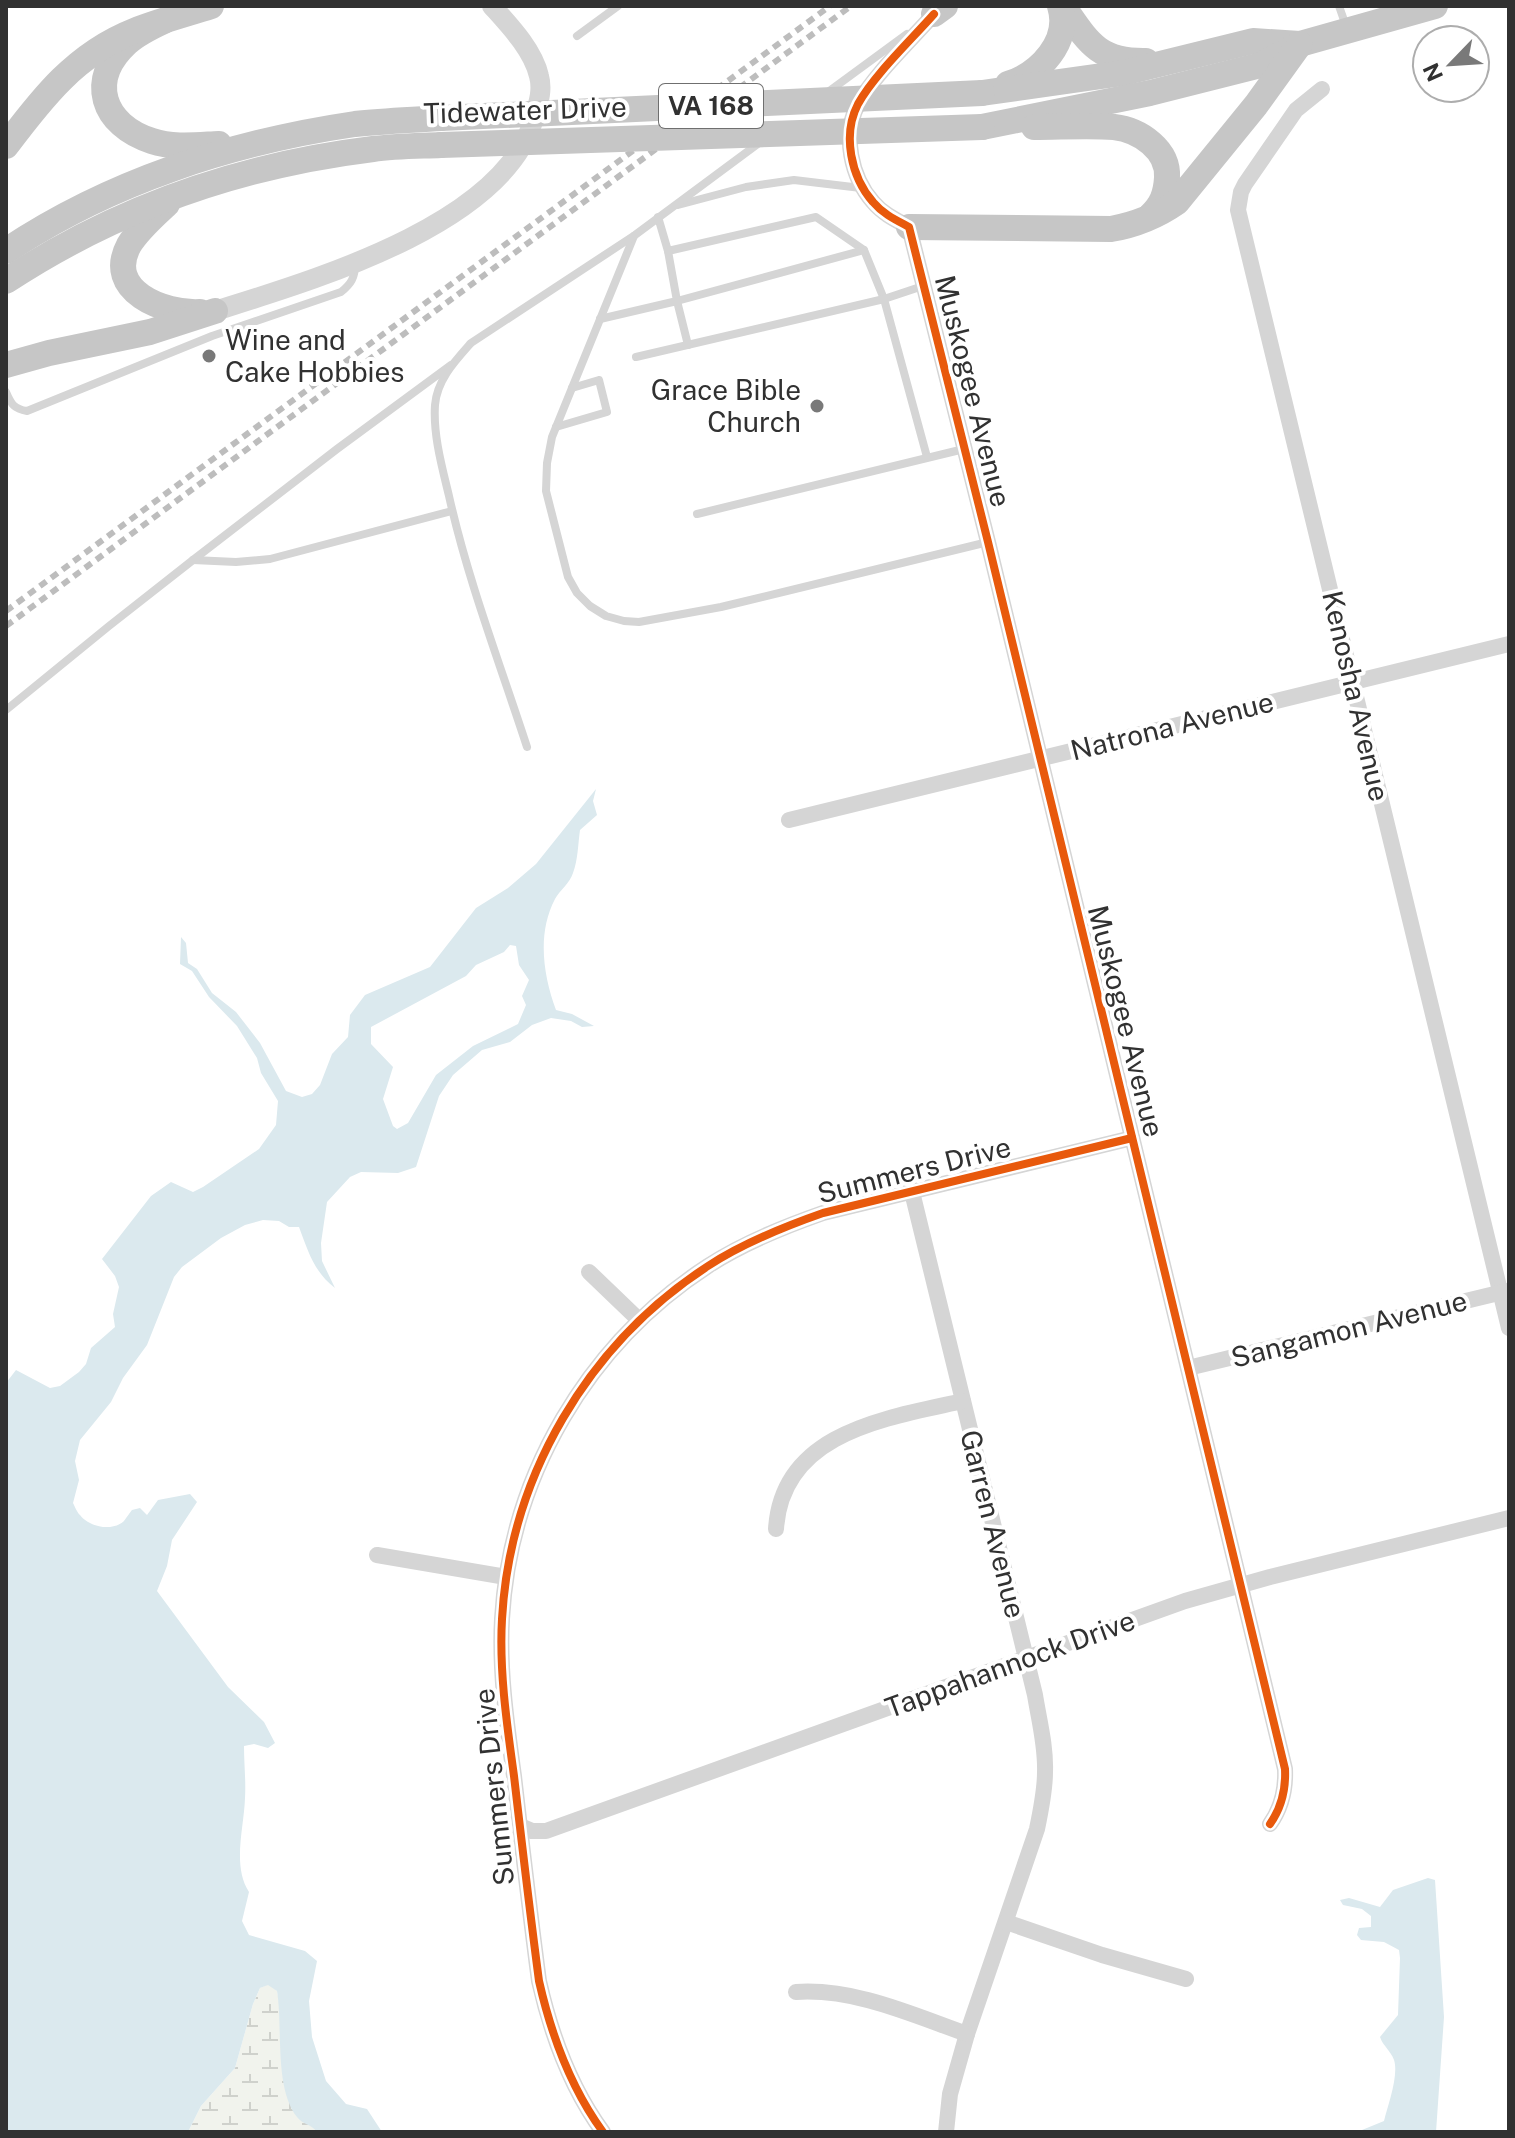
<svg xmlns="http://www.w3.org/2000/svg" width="1515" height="2138" font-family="'Public Sans',sans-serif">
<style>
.wetland{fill:url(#wetland-marsh)}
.water{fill:#dbe9ee;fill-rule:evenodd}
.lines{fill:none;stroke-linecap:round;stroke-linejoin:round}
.service{stroke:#d5d5d5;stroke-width:8}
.minor{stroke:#d5d5d5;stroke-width:16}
.tertiary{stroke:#d5d5d5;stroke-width:20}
.trunk{stroke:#c6c6c6;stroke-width:26}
.rail{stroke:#bdbdbd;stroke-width:6;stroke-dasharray:8 6;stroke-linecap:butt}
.trunk-bridge{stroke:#c6c6c6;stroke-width:26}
.cycleway-casing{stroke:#fff;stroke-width:13}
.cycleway{stroke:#e8590c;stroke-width:8}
.poi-dot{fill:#797979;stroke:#fff;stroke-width:3}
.labels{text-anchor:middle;stroke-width:8;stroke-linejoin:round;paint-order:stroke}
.shield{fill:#fff;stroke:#6f6f6f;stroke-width:2}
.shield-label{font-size:26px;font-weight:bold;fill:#313131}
.street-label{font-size:28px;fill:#313131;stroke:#fff}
.poi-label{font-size:28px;fill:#313131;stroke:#fff;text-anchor:start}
</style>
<defs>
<pattern id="wetland-marsh" width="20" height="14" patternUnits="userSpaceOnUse" patternTransform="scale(2)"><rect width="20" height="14" fill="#f1f3ed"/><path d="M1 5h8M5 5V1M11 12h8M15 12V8" fill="none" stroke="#cfd1cc"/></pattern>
</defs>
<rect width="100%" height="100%" fill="#fff"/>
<polygon class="wetland" points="269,1984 277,1991 280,2007 312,2125 317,2132 188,2132 201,2106 235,2068 253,2004 260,1988"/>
<g class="water">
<path d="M596,789L593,801L597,815L580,830C578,844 578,860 573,873C570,883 560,890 555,899C537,933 543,975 556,1010L572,1014L594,1026L582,1027L571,1021L551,1018L532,1025L510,1042L482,1050L453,1075L439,1096L416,1167L398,1173L361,1172L350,1177L327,1202L321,1243L322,1261L335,1288C314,1272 308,1251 299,1227H289L279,1221L263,1220L245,1225L221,1238L182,1267L174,1277L147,1345L123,1378L111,1402L80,1440L75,1461L79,1480L73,1503C74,1505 78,1514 80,1515C89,1527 112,1532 124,1521C124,1521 131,1511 132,1510L140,1508L147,1515L158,1500L190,1494L197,1502L172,1540L167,1566L157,1591L228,1687L264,1722L275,1743L268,1748L254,1744L244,1746C244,1763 246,1781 245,1798C244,1828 232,1866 249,1892L242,1921L249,1935L305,1951L317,1961L309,2001L312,2037L326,2081L346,2104L367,2109L382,2132H317C311,2124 302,2124 297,2117C274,2088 283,2028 277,1991L268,1985L260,1988L253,2004L235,2068L201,2106L188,2132H6V1383L16,1370L50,1388L60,1386L79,1372L86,1364L91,1348L115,1327L113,1314L119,1287L115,1276L102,1259L151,1196L171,1182L193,1192L203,1187L259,1149L276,1125L278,1101L261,1073L257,1058L237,1026L209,997L192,971L180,964L181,937L186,943L188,963L197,969L212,993L236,1012L260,1043L286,1091L302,1097L312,1094L320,1085L332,1054L348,1037L350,1015L365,995L430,967L476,908L508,888L536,864ZM510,945L516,946L519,965L529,980L522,996L526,1005L518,1024L473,1046L436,1075L408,1123L397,1129L393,1126L383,1099L393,1067L371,1044V1027L466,976L476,965L504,952Z"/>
<path d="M1428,1878L1435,1880L1444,2017L1436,2132H1312L1362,2130L1384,2121C1388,2105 1399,2075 1394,2060C1391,2051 1383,2046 1380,2037L1398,2015L1400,1958L1399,1950L1384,1942L1361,1940L1357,1935L1359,1928L1371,1927V1916L1362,1909L1343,1905L1340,1900L1349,1898L1380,1907L1393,1890Z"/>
</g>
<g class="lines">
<g class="service">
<polyline points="1339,6 1346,26"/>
<polyline points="577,36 618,6"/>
<polyline points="828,92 907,34"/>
<polyline points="678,205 746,187 794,180 861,188"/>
<polyline points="634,236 552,437 547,463 546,491 568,577 577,593 590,606 606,616 624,621 639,622 721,607 988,542"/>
<polyline points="668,251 816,217 864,250 884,299 927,457"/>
<polyline points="600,319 677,301 668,251 658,217"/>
<polyline points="688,345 677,301 864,250"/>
<polyline points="636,357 884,299 923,286"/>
<path d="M6,392C11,404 14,409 27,411L212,336L341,292C351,284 355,278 355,264"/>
<polyline points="556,427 607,412 599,380 572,388"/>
<polyline points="697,514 964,449"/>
<polyline points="193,560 236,562 270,559 452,511"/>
<polyline points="6,710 109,626 193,560 337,449 451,365"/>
<path d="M527,747C500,664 468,581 449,496C442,467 433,435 435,405C437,380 455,361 471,343L635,235L759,143"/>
</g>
<g class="minor">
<path d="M934,14C911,40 874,75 858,104C842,135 851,177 873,202C883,214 896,220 909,227L988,542L1285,1769C1286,1790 1282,1807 1270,1824"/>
<polyline points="1322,89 1296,110 1245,184 1241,192 1238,210 1509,1328"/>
<polyline points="789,820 1509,644"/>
<path d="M912,1192L1035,1695C1039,1720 1046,1746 1045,1772C1045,1791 1041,1810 1037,1829L967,2034L950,2094L946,2132"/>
<polyline points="589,1272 639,1320"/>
<polyline points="1188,1368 1507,1291"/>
<path d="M776,1529C782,1432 887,1418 963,1401"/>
<polyline points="377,1555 506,1577"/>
<polyline points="520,1826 532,1831 546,1831 1185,1601 1270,1577 1509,1518"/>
<polyline points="1006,1922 1102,1955 1186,1979"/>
<path d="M796,1992C855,1988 913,2015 967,2034"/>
<path d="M603,2132C570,2087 551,2034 539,1981C530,1913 522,1845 514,1776C507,1725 499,1671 502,1619C510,1476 588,1344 708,1266C743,1243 783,1227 823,1213L1132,1138"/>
</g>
<path class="tertiary" d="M215,311C310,281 505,225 534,118C538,104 543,91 539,76C533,50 510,26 492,6"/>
<g class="trunk">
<path d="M1063,6C1088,42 1098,62 1146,61"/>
<polyline points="934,14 945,6"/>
<path d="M164,21C151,27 138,33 127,43C87,80 102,125 152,141C173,148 197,145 219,144"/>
<path d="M1008,84C1040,74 1071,41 1060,6"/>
<polyline points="982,93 1123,73 1253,41 1300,44"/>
<polyline points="982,127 1150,93 1261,65 1300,44 1435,6"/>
<path d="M1034,127C1060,127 1088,125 1114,127C1140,130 1169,150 1167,178C1166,194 1162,205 1150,216"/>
<path d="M6,146C42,98 76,54 134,31C159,21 186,14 211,6"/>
<path d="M167,204C154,216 138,230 129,245C104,291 164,314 200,312"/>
<path d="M909,227L1111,229C1134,225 1157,216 1177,202L1256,105L1300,44"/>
<path d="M6,251C109,182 232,142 355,124C383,121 412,120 441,118"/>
<path d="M6,281C117,208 242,165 373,149C395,146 418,146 441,145"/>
<polyline points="6,365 49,353 150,332 215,311"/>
</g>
<g class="rail">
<polyline points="6,611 830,6"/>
<polyline points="6,626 851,6"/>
</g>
<g class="trunk-bridge">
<polyline points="441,118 982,93"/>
<polyline points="441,145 982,127"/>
</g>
<g class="cycleway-casing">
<g id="cycleway">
<path d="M934,14C911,40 874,75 858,104C842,135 851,177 873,202C883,214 896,220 909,227L988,542L1285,1769C1286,1790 1282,1807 1270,1824"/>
<path d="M603,2132C570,2087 551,2034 539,1981C530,1913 522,1845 514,1776C507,1725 499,1671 502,1619C510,1476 588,1344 708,1266C743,1243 783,1227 823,1213L1132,1138"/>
</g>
</g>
<use href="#cycleway" class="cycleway"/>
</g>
<g class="poi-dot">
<circle cx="209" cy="356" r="8"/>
<circle cx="817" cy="406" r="8"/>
</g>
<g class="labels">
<rect class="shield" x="659" y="84" width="104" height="44" rx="6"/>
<g class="shield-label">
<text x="711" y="115">VA 168</text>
</g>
<g class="street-label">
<text transform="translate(525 110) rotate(-2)" y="10">Tidewater Drive</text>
<text transform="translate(973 391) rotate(76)" y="10">Muskogee Avenue</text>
<text transform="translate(1356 696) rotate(77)" y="10">Kenosha Avenue</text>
<text transform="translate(1172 726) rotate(-14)" y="10">Natrona Avenue</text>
<text transform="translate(1126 1021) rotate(76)" y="10">Muskogee Avenue</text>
<text transform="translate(914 1170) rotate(-14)" y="10">Summers Drive</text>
<text transform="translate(1349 1329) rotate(-14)" y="10">Sangamon Avenue</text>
<text transform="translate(993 1524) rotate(76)" y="10">Garren Avenue</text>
<text transform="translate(1010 1664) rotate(-20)" y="10">Tappahannock Drive</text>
<text transform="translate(494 1787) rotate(-96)" y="10">Summers Drive</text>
</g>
<g class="poi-label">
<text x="225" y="350">Wine and<tspan x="225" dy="32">Cake Hobbies</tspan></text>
<text x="801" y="400" text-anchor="end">Grace Bible<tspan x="801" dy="32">Church</tspan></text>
</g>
</g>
<rect width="1515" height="2138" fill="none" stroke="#313131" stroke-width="16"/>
<g transform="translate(1451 64) rotate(245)"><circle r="38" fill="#ffffff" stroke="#adadad" stroke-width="2"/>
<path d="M0-6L14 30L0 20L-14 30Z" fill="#797979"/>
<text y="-12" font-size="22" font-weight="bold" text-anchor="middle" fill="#313131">N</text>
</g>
</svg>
